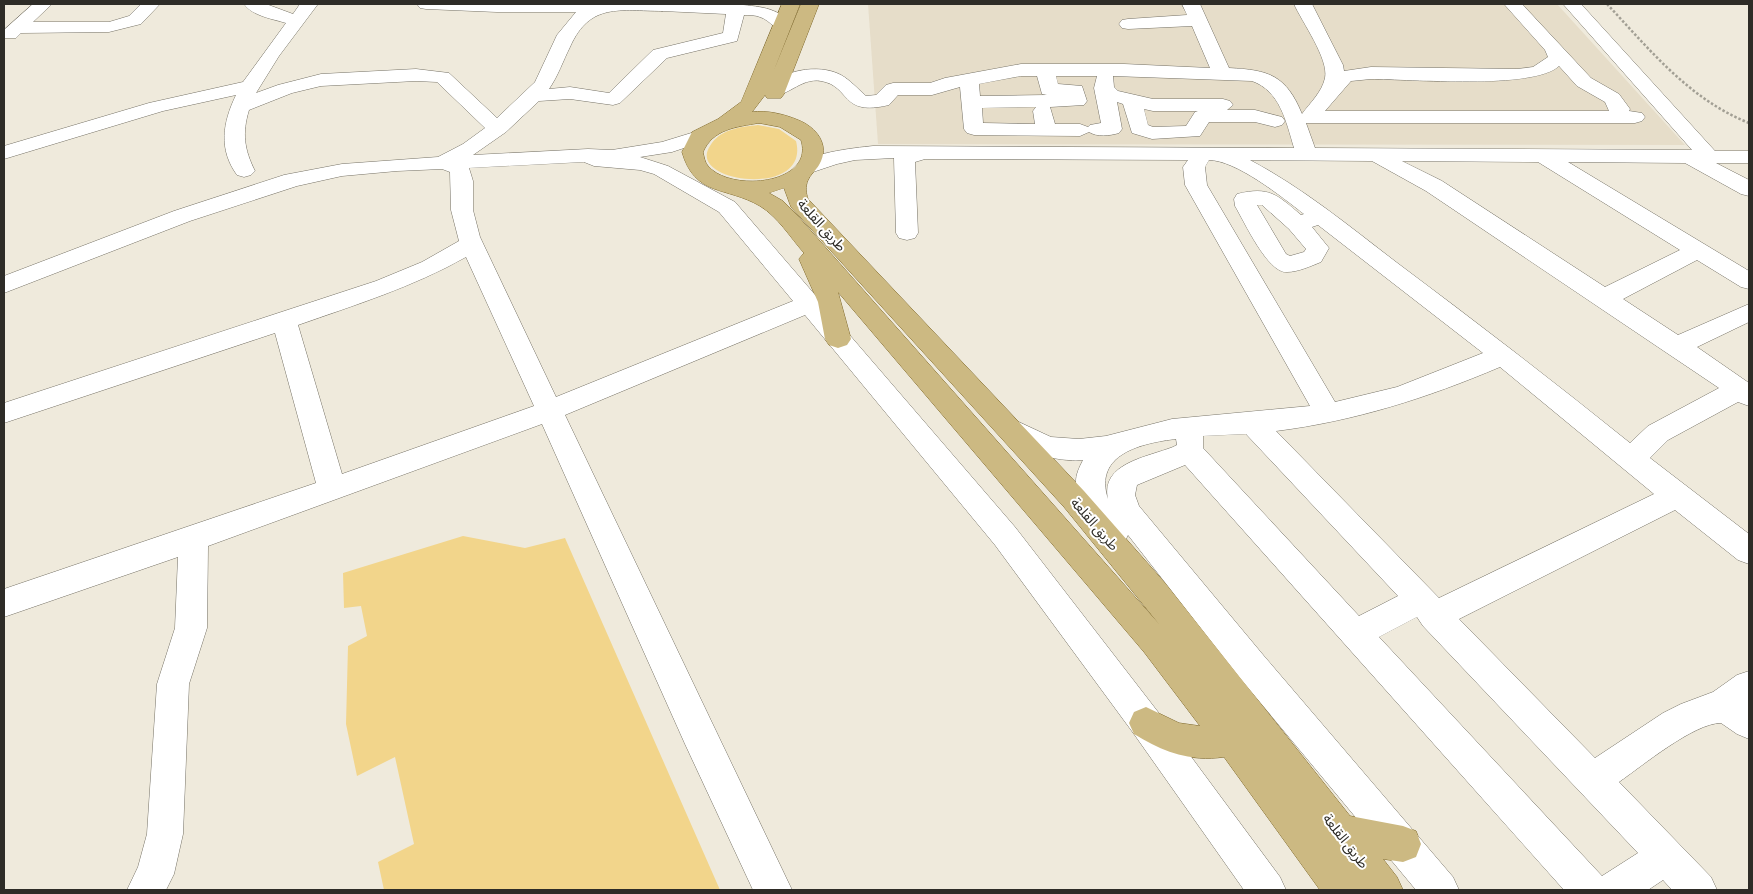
<svg xmlns="http://www.w3.org/2000/svg" width="1753" height="894" font-family="'Alegreya Sans','Noto Sans Arabic',sans-serif">
<style>
.built{fill:#e6ddc9}
.green{fill:#f2d58b}
.lines{fill:none;stroke-linecap:round;stroke-linejoin:round}
.minor-casing{stroke:#767266;stroke-width:1}
.major-casing{stroke:#7f692c;stroke-width:1}
.path{stroke:#a29f94;stroke-width:2.5;stroke-dasharray:2.5 2;stroke-linecap:butt}
.minor{fill:#fff;fill-rule:evenodd}
.major{fill:#ccb982;fill-rule:evenodd}
.labels{text-anchor:middle;stroke-width:4;stroke-linejoin:round;paint-order:stroke}
.street-label{font-size:14px;fill:#2e2c27;stroke:#fff}
</style>
<rect width="100%" height="100%" fill="#efeadc"/>
<polygon class="built" points="868,4 1557,4 1685,145 878,144"/>
<g class="green">
<path d="M758,125L779,129L796,141C811,199 685,183 710,146C720,129 740,127 758,125Z"/>
<polygon points="463,536 525,548 565,538 720,890 384,890 378,862 414,844 395,757 357,776 346,724 348,646 367,636 361,606 344,608 343,573"/>
</g>
<g class="lines">
<g class="minor-casing">
<g id="minor">
<polygon points="33,4 52,4 33,22 109,22 129,16 141,4 160,4 141,24 109,32 21,33 16,38 4,38 4,30"/>
<path d="M244,4H266L293,14L300,4H318L279,56L256,93L278,85L321,74L416,69L449,73L497,118L535,82L557,35L576,12H497L426,9L420,8L417,4H736C757,7 778,6 791,25L788,29C774,32 772,21 760,17C755,15 749,15 744,15L737,41L667,58L620,103L613,105L570,99L539,101L506,132L473,155L588,149L612,150L662,142L701,130L708,132L711,136L708,140L672,152L640,157L668,166L735,202L1015,527L1158,712L1280,877L1286,890H1244L1134,734L995,545L805,315L565,415L792,890H753L685,744L542,424L208,546L207,628L189,684L183,834L174,874L166,890H127L138,867L147,834L157,684L175,628L178,557L4,617V589L316,483L275,333L4,423V403L376,281L422,262L459,241L451,210L450,172L442,169L397,171L342,176L297,186L190,221L4,293V276L174,211L284,175L342,164L438,157L463,144L485,128L437,82L416,81L321,86L292,93L249,110C242,133 244,149 255,171L251,175L244,177L237,175C218,149 223,122 236,95L163,111L4,159V146L149,103L243,82L286,23C273,19 252,16 244,4ZM662,11L726,14L723,33L653,50L609,93L570,87L549,89C558,76 563,61 570,47C590,2 620,11 662,11ZM584,162L594,166L640,170L654,174L719,212L793,301L556,397L480,237L473,210V181L469,168ZM466,257L534,406L342,474L298,325C355,305 413,287 466,257Z"/>
<path d="M1182,4H1200L1229,68C1269,70 1286,75 1302,114C1310,103 1322,92 1325,78C1329,59 1302,22 1294,4H1312L1343,65L1344,71L1371,67L1517,69L1533,67L1548,57L1545,50L1504,4H1522L1591,78L1619,94L1630,109L1629,111L1642,113L1645,117L1642,121L1635,123H1306L1315,148L1692,150L1563,4H1581L1715,151H1749V163H1716L1749,180V196L1741,194L1685,163L1568,162L1749,271V289L1741,287L1697,260L1623,299L1678,335L1749,304V322L1697,347L1749,383V406L1738,402L1668,440L1650,458L1749,534V564L1738,560L1675,510L1459,619L1595,758L1663,713L1681,704L1713,692L1737,675L1749,671V739L1737,734L1721,723C1694,723 1642,766 1619,782L1711,877L1717,890H1672L1663,880L1648,890H1564L1185,465L1137,485L1135,495L1139,506L1264,656L1453,877L1459,890H1416L1240,678L1128,535L1124,543C1121,544 1117,546 1113,546C1095,545 1076,498 1076,482C1076,474 1079,468 1083,460C1058,463 1005,449 992,426L996,419L1006,416L1051,437L1079,439L1106,436L1172,419L1310,406L1185,185L1183,167L1188,160L925,159L915,162L918,233L915,238L907,240L899,238L896,233L894,158L855,160L837,164L804,175L797,173L793,169C805,153 854,148 873,146L1294,148C1286,121 1280,91 1252,81L1113,76L1114,87L1118,91L1153,99H1223L1230,101L1233,105L1227,110H1255L1282,117L1285,121L1282,125L1275,127L1255,122H1209L1200,136L1152,139L1132,133L1123,104L1117,102L1122,129L1119,133C1109,136 1097,137 1089,132L1080,136L974,135L967,133L964,129L960,87L932,95H898L889,105C840,117 851,86 821,81C800,77 786,100 767,95L764,91C779,70 819,63 841,75C850,80 858,89 866,96L876,95L886,85L893,83H930L945,78L1021,64H1124L1210,68L1192,26L1128,29L1122,28L1119,24L1122,20L1128,19L1187,15ZM1559,66L1577,86L1605,102L1609,111H1325L1351,81L1371,79C1409,79 1534,90 1559,66ZM1021,76H1037L1042,94L1047,95L980,96L979,84ZM1056,76H1097L1094,88L1101,123L1090,125L1088,127L1080,124H1055L1050,107L1084,105L1087,101L1082,86L1058,84ZM1036,107L1033,111L1035,124L983,123L982,108ZM1144,109L1153,111H1198L1195,112L1186,126L1153,127L1148,125ZM1209,160C1236,160 1282,197 1304,214L1301,215C1277,195 1270,186 1237,194L1234,199L1235,206C1244,221 1268,274 1287,272C1298,272 1311,266 1321,262L1329,248L1312,227L1318,225L1483,353L1397,387L1335,402L1207,185L1205,167ZM1250,160L1372,161L1426,191L1719,388L1648,426L1630,443C1553,381 1475,321 1396,262C1349,226 1303,188 1250,160ZM1402,161L1538,162L1680,250L1605,287L1442,181ZM1262,205L1289,229L1306,249L1304,252L1290,256L1286,254L1257,205ZM1500,367L1654,494L1439,598L1276,431C1355,421 1427,398 1500,367ZM1246,434L1398,596L1359,616L1203,448V436ZM1176,439L1177,445L1173,447C1148,457 1100,463 1108,499C1093,454 1142,443 1176,439ZM1417,617L1423,626L1638,853L1602,876L1379,637Z"/>
</g>
</g>
<g class="major-casing">
<path id="major" d="M782,4H800L774,70L801,4H819L784,94L781,98H767L765,95L752,112C766,110 784,114 798,120C816,127 831,145 819,165C816,170 810,175 808,180C805,187 806,193 808,199L1084,491L1165,583L1350,816L1403,826L1416,831L1421,844L1416,857L1403,862L1383,859L1397,877L1403,890H1320L1224,757C1190,762 1163,752 1134,734L1129,723L1134,712L1146,707L1179,723L1200,726L1144,652L838,292L851,339L847,345L838,348L829,345L825,339L818,302L799,259L804,253C790,237 778,217 760,206C726,186 695,197 682,152L692,132L718,119L741,102ZM759,123L780,127L801,140C815,184 731,193 708,166C705,163 704,157 703,152C713,129 736,127 759,123ZM784,188L791,207L1064,507L1159,624L796,214L783,201L769,193Z"/>
</g>
<path class="path" d="M1607,4C1650,50 1689,99 1749,123"/>
<use href="#minor" class="minor"/>
<use href="#major" class="major"/>
</g>
<g class="labels">
<g class="street-label">
<text transform="translate(822 225) rotate(48)" y="5">طريق القلعة</text>
<text transform="translate(1095 524) rotate(49)" y="5">طريق القلعة</text>
<text transform="translate(1346 841) rotate(52)" y="5">طريق القلعة</text>
</g>
</g>
<rect width="1753" height="894" fill="none" stroke="#2e2c27" stroke-width="10"/>
</svg>
